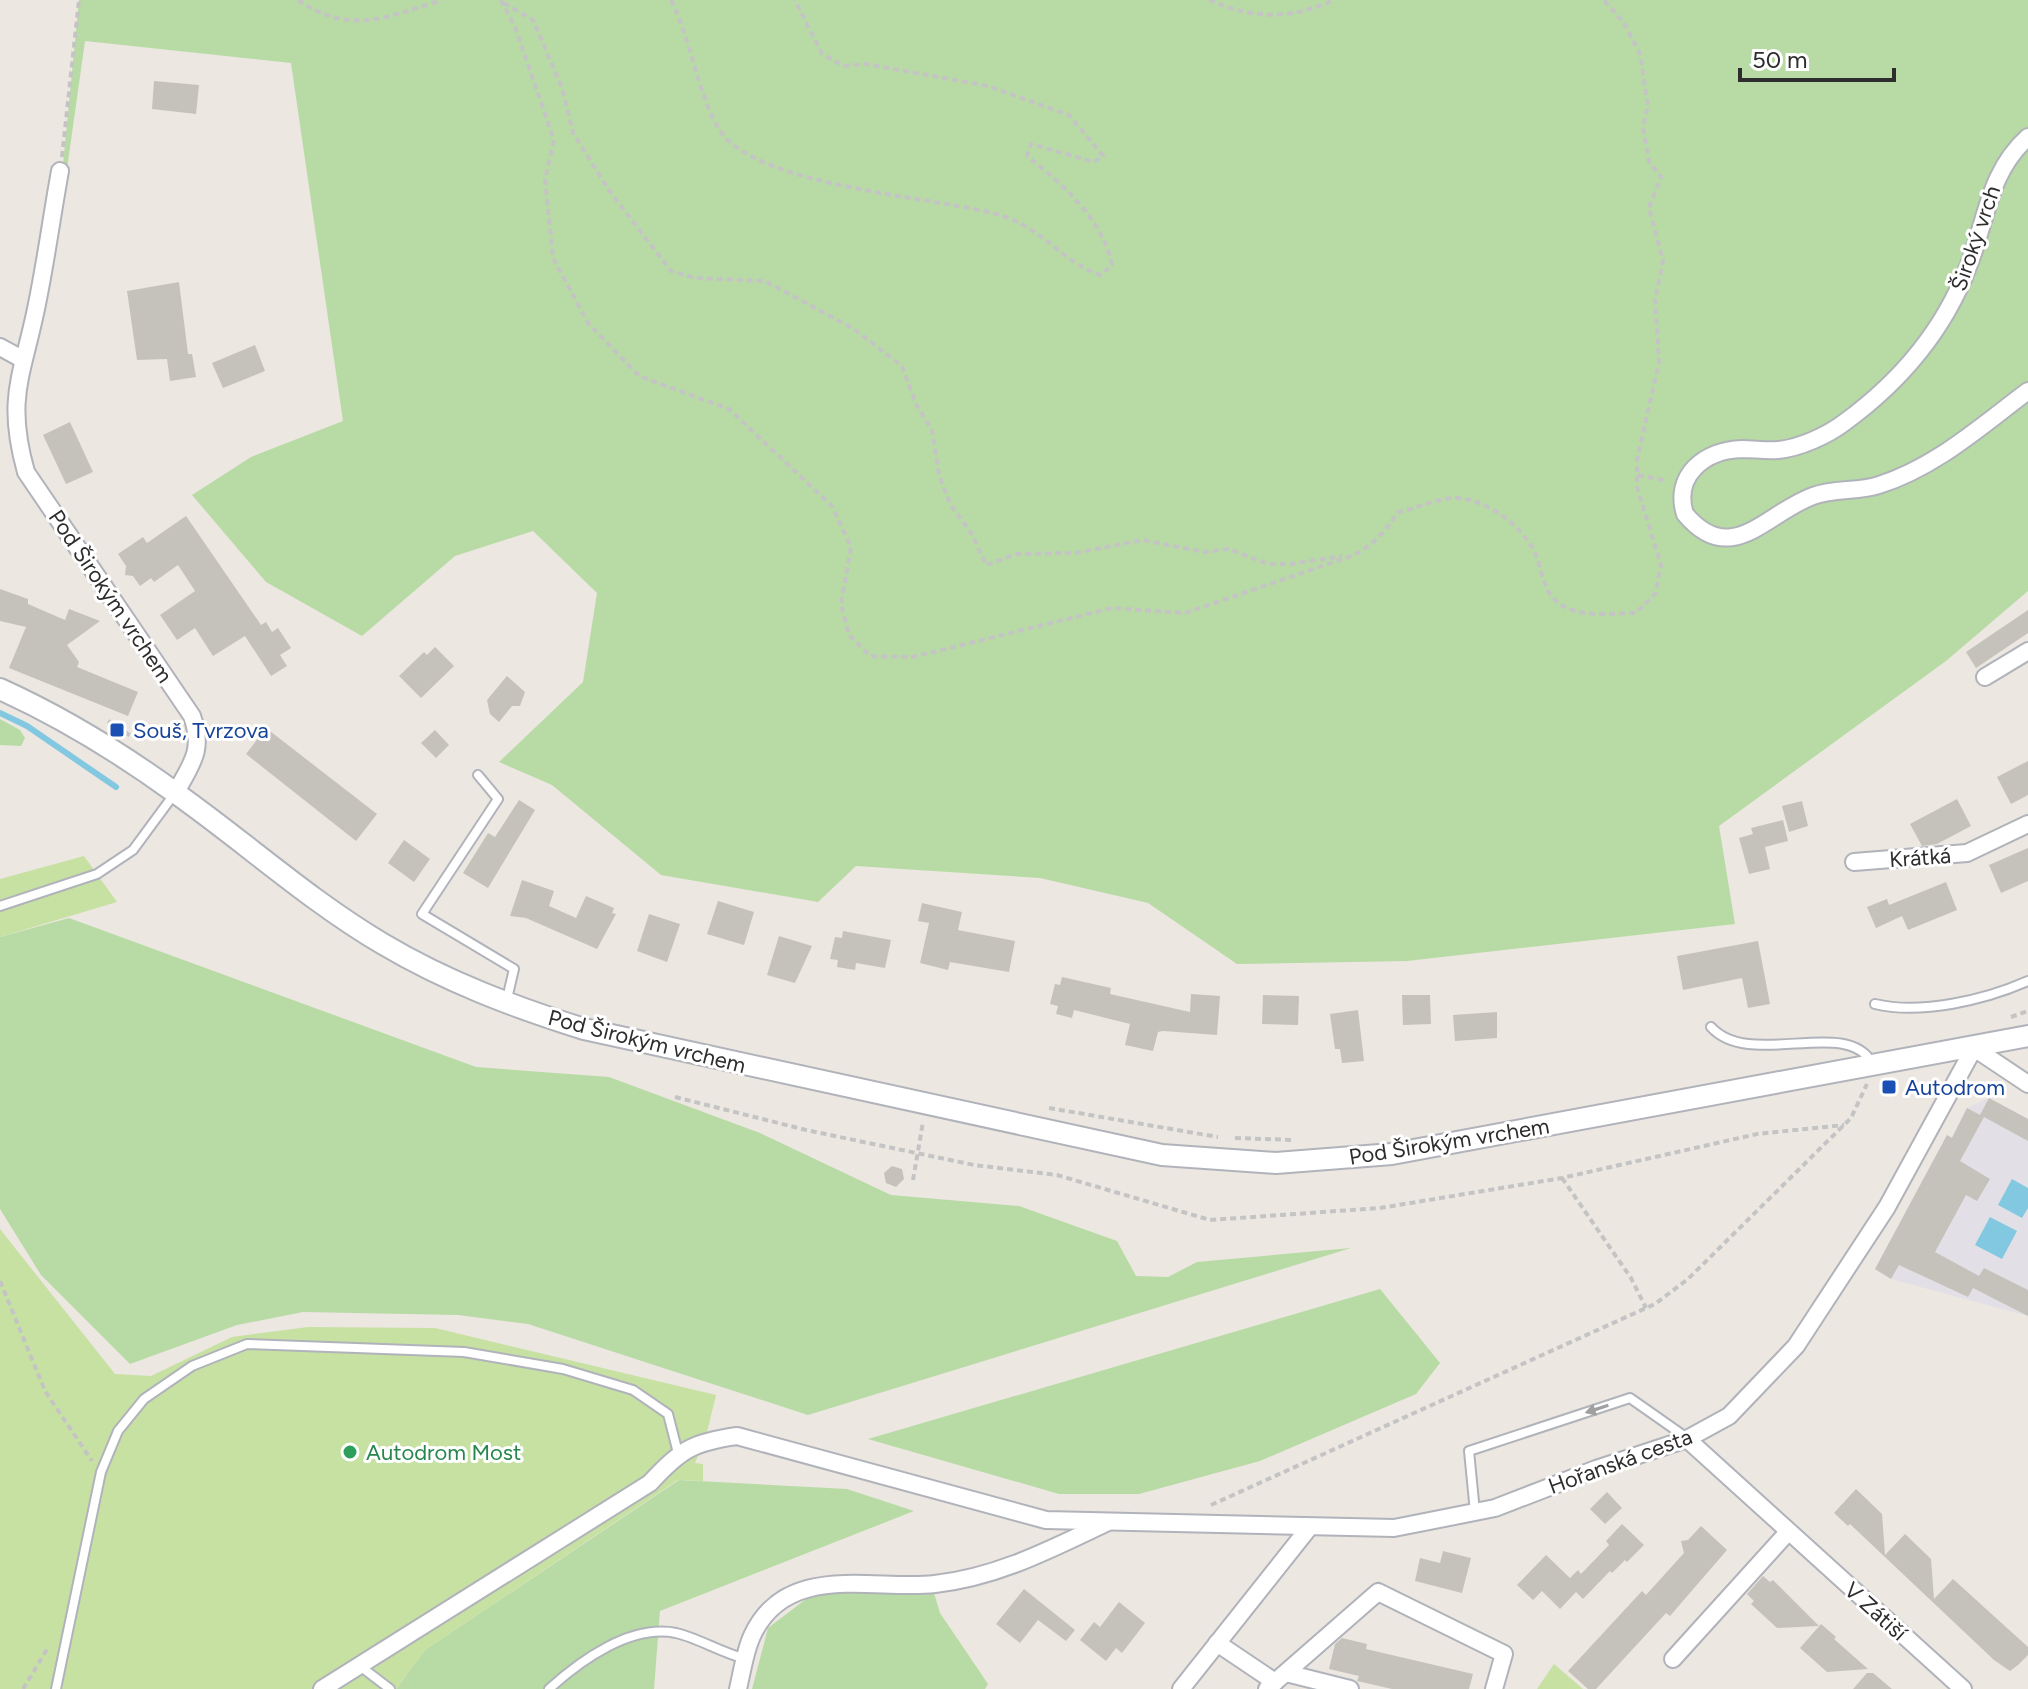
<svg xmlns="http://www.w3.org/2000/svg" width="2028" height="1689" font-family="Figtree,sans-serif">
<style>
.industrial{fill:#e2e0e6}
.green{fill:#b8dba5}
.pitch{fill:#c7e1a2}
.water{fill:#82c8e0}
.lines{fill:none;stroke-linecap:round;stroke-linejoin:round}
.stream{stroke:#82c8e0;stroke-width:6}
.building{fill:#c5c2bc}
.service-casing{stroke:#b1b3bb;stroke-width:12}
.minor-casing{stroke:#b1b3bb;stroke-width:20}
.tertiary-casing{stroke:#b1b3bb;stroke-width:24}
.path{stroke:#c4c4c4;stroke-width:4;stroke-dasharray:6 4;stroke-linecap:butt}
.service{stroke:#fff;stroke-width:8}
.minor{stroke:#fff;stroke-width:16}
.tertiary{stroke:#fff;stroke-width:20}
.oneway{fill:#a0a0a0}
.transit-dot{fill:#1a4fb4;stroke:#fff;stroke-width:3}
.leisure-dot{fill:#2e9e5b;stroke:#fff;stroke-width:3}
.labels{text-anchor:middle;stroke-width:6;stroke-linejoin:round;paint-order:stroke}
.street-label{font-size:22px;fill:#2d2d2d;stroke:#fff}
.transit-label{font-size:22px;fill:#164399;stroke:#fff;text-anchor:start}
.leisure-label{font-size:22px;fill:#27864d;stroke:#fff;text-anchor:start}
</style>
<rect width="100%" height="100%" fill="#ece7e1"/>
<polygon class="industrial" points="1989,1098 2028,1119 2028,1316 1891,1279 1875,1269 1947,1135 1951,1138 1967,1108"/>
<g class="green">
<polygon points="79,0 2028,0 2028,591 1946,661 1719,826 1735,924 1407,961 1237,964 1148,903 1040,878 856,866 818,902 661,875 552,785 499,762 583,682 597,593 533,531 455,556 362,636 266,582 192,495 251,457 343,421 291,63 85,41 53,268"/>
<polygon points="0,719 20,730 25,738 21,746 0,745"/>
<polygon points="69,918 476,1067 609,1077 760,1133 891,1195 1019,1206 1117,1241 1136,1276 1168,1277 1197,1262 1351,1248 808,1415 528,1324 458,1315 303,1312 237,1325 130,1364 41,1275 0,1209 0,937"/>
<polygon points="1380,1289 1440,1363 1416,1394 1260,1461 1139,1494 1059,1494 868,1439"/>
<polygon points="679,1480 847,1489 914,1511 660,1611 654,1689 396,1689 425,1650"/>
<polygon points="814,1593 934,1593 940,1613 988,1684 985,1689 752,1689 768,1628"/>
</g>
<g class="pitch">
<polygon points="84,856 117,902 0,937 0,879"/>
<polygon points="0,1229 115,1374 151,1376 232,1337 308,1327 435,1328 716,1395 705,1440 695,1463 703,1464 703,1481 678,1480 425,1650 396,1689 0,1689"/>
<polygon points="1554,1664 1583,1689 1537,1689"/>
</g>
<g class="water">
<polygon points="2012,1179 2028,1188 2028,1208 2022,1218 1998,1205"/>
<polygon points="1990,1217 2017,1231 2002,1259 1975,1245"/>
</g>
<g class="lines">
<polyline class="stream" points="0,713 27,726 116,787"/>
</g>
<g class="building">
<polygon points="154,81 199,85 196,114 152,109"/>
<polygon points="179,282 188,354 192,354 196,377 170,381 167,359 137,360 127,291"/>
<polygon points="255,345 265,371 223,388 212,363"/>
<polygon points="70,422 93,472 66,484 43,435"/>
<polygon points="186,516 261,625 266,622 272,632 278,628 291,648 280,655 287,666 271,676 245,636 213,656 195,628 177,640 160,615 195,591 178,565 154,582 151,578 140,586 133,576 125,575 126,566 118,554 143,537 147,543"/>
<polygon points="0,589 28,599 28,604 65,620 69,609 100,621 67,645 79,662 77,667 138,692 128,716 9,668 26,627 0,621"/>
<polygon points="2028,610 2028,633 1976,668 1966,652"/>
<polygon points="435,647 454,666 421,698 399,676 424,652 427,655"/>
<polygon points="507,676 525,692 520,706 512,706 499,722 490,714 487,700"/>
<polygon points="266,728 377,814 356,841 246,754"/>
<polygon points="435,730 449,745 436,758 421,743"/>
<polygon points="2028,761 2028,795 2011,804 1997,777"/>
<polygon points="1957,799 1971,826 1937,844 1922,846 1910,824"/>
<polygon points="519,800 535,810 488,888 463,873 488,833 495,837"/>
<polygon points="1802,801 1808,826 1789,832 1782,806"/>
<polygon points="1783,820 1788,841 1765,847 1770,869 1749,874 1739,838 1753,834 1751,828"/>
<polygon points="404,840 430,859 414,882 388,863"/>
<polygon points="2028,848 2028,881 2001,893 1989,865"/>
<polygon points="522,880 554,891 549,906 576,918 586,896 614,908 612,913 616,914 597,949 526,918 510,916"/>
<polygon points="1946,882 1957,910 1908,930 1902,916 1876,928 1867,907 1887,899 1889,905"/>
<polygon points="718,901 754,912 744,945 707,934"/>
<polygon points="922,903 962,912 958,930 1015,941 1009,972 950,962 948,970 920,963 929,923 918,921"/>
<polygon points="649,914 680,924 667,962 637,951"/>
<polygon points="843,931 891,940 885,968 856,963 855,970 837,967 838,960 830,959 835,937 842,938"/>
<polygon points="779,936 812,946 795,983 767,975"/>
<polygon points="1758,941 1770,1004 1748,1008 1742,978 1683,990 1677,956"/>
<polygon points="1062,977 1111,988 1110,994 1190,1012 1191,994 1220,996 1217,1035 1163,1031 1158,1032 1153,1051 1125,1045 1130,1024 1074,1010 1072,1018 1056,1014 1058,1006 1050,1004 1055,984 1060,985"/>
<polygon points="1263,995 1299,996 1298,1025 1262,1024"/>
<polygon points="1402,995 1430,995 1431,1024 1403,1025"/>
<polygon points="1358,1010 1364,1061 1342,1063 1340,1049 1335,1049 1330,1014"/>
<polygon points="1497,1012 1497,1038 1455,1041 1453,1015"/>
<polygon points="1989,1098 2028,1119 2028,1141 1984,1117 1960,1161 1990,1179 1977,1201 1966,1195 1935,1252 1979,1276 1984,1268 2028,1290 2028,1316 1973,1288 1968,1297 1899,1265 1891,1279 1875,1269 1947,1135 1952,1138 1967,1108 1980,1115"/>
<polygon points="892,1166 902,1169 904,1179 896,1187 886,1183 884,1173"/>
<polygon points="1856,1489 1882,1514 1885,1555 1905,1534 1931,1559 1934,1599 1953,1579 2028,1647 2028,1655 2018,1665 2010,1671 1994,1660 1850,1524 1848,1526 1834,1513"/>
<polygon points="1607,1492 1622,1508 1605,1524 1590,1509"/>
<polygon points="1622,1524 1644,1545 1627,1562 1625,1560 1612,1573 1610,1571 1583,1599 1576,1592 1560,1609 1542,1591 1533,1600 1517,1585 1546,1555 1570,1578 1578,1570 1581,1574 1609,1545 1606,1541"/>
<polygon points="1701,1526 1727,1550 1670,1616 1666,1613 1596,1689 1588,1689 1568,1671 1642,1591 1646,1595 1684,1553 1681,1541 1688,1540"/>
<polygon points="1443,1551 1471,1558 1462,1593 1415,1581 1420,1558 1440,1563"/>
<polygon points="1763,1576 1770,1582 1773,1580 1819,1626 1777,1628 1751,1604 1754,1601 1747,1594"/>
<polygon points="1024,1589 1075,1630 1066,1641 1038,1620 1020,1643 996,1624"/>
<polygon points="1119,1602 1145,1623 1122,1653 1116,1648 1106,1661 1080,1640 1094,1622 1100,1627"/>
<polygon points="1821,1624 1836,1637 1834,1639 1868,1669 1827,1672 1800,1648"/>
<polygon points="1342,1638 1367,1644 1366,1649 1473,1674 1469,1689 1392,1689 1357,1681 1359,1676 1329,1669 1335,1644"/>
<polygon points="1867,1673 1873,1673 1892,1689 1853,1689"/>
</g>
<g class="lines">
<g class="service-casing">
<g id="service">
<polyline points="478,775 498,799 422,914 514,969 506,1003"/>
<polyline points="0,906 97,874 133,850 175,793"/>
<path d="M1875,1004C1921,1015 1985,1000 2028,981"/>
<path d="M1711,1027C1750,1070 1846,1016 1872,1063"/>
<polyline points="1475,1512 1469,1451 1630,1398 1687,1438"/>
<polyline points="360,1666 390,1689"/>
<polyline points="56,1689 101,1472 118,1431 144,1399 192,1366 247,1344 464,1352 563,1369 633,1390 668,1414 678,1453"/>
<path d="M549,1689C581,1660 631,1624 676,1633C698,1638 722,1653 746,1659"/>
</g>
</g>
<g class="minor-casing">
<g id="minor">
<path d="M2028,137C1988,173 1987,220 1968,267C1943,332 1901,381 1845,422C1828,435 1800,448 1778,450C1766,451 1754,449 1742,449C1704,450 1673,476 1685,514C1731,569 1766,513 1813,496C1834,488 1858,492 1879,485C1936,467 1981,426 2028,391"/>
<path d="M60,171C52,215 46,260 37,304C23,375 5,397 26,472L192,716C204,750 192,763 176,792"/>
<polyline points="0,347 22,359"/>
<polyline points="1985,677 2028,651"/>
<polyline points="1854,862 1967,853 2028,824"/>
<polyline points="1687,1439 1963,1689"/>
<polyline points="1217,1643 1275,1682"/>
<polyline points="1673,1659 1788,1532"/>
<polyline points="1286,1673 1350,1689"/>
<path d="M322,1689L650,1483C680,1450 693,1442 737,1436L1046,1520L1394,1528L1495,1508L1596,1469L1687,1439L1729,1416L1796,1346L1887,1207L1974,1048L2028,1084"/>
<path d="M738,1689C742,1672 745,1651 752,1636C786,1561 874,1591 935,1584C998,1577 1051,1549 1108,1522"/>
<polyline points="1181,1689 1308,1529"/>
<polyline points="1267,1689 1378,1592 1504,1654 1494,1689"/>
</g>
</g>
<g class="tertiary-casing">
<path id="tertiary" d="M0,689C62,717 122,754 177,794C246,843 310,901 383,944C447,982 514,1007 584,1029L1162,1155L1276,1163L1392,1154L2028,1036"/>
</g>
<g class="path">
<path d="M298,0C351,36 387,17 442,0"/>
<path d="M501,0L515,27L554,140L545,179L553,258L588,323L639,376L729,409L832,506L851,547L841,604L849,635L870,656L913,657L1112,608L1185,613L1351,556C1373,546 1385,532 1398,512C1414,509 1429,502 1445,499C1478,492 1522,524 1535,553C1543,572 1543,595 1563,606C1584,618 1613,613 1636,613L1655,594L1661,565L1637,487V460L1659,362L1655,300L1663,261L1649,208L1661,177L1649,162L1643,127L1648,106L1640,54L1624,23L1604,0"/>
<path d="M671,0C691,40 696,87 717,126C749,188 939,196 1003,216C1043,229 1066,265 1101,275L1112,265C1102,218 1063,185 1027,156L1031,144L1094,162L1103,156L1069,115L988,86L866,64L844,66L822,54L795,0"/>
<path d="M1209,0C1252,19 1291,20 1334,0"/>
<polyline points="504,3 533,20 562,88 573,133 608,189 671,271 695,278 765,281 854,329 902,366 916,404 932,430 939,475 950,504 972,534 986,565 1017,554 1075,553 1143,540 1204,552 1228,549 1268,564 1291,564 1342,556"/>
<polyline points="62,157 79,0"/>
<polyline points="1638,475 1668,481"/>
<polyline points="108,721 131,736"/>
<polyline points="2011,1017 2028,1011"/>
<polyline points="675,1097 806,1130 974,1165 1057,1175 1210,1220 1380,1208 1562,1178 1757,1134 1844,1125"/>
<polyline points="1049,1108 1218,1137"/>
<polyline points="1235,1138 1294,1140"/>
<polyline points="1562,1178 1631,1278 1646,1308"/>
<polyline points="913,1180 923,1122"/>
<polyline points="0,1281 45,1391 92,1461"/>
<polyline points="1211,1505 1655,1304 1688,1279 1851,1118 1867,1084"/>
<polyline points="23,1689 49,1646"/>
</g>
<use href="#service" class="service"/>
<use href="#minor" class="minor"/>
<use href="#tertiary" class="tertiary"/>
</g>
<defs><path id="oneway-solid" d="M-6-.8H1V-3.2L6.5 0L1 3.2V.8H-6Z" transform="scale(2)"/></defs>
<use class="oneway" href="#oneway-solid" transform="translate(1597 1409) rotate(162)"/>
<g class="transit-dot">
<rect x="109" y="722" width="16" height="16" rx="4"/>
<rect x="1881" y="1079" width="16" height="16" rx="4"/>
</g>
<circle class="leisure-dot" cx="350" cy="1452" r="8"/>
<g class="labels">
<g class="street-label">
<text transform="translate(1975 238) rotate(-71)" y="8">Široký vrch</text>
<text transform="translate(111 596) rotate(56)" y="8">Pod Širokým vrchem</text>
<text transform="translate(1920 857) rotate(-4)" y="8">Krátká</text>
<text transform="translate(647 1041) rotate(14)" y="8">Pod Širokým vrchem</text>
<text transform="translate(1449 1141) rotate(-9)" y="8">Pod Širokým vrchem</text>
<text transform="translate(1620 1461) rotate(-20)" y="8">Hořanská cesta</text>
<text transform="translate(1876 1611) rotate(42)" y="8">V Zátiší</text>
</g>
<g class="transit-label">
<text x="133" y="738">Souš, Tvrzova</text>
<text x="1905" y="1095">Autodrom</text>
</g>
<g class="leisure-label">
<text x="366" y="1460">Autodrom Most</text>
</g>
</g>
<path d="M1740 68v12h154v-12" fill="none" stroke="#2d2d2d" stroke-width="4"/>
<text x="1752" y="68" font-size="24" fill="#2d2d2d" stroke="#ffffff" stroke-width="6" paint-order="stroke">50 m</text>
</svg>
